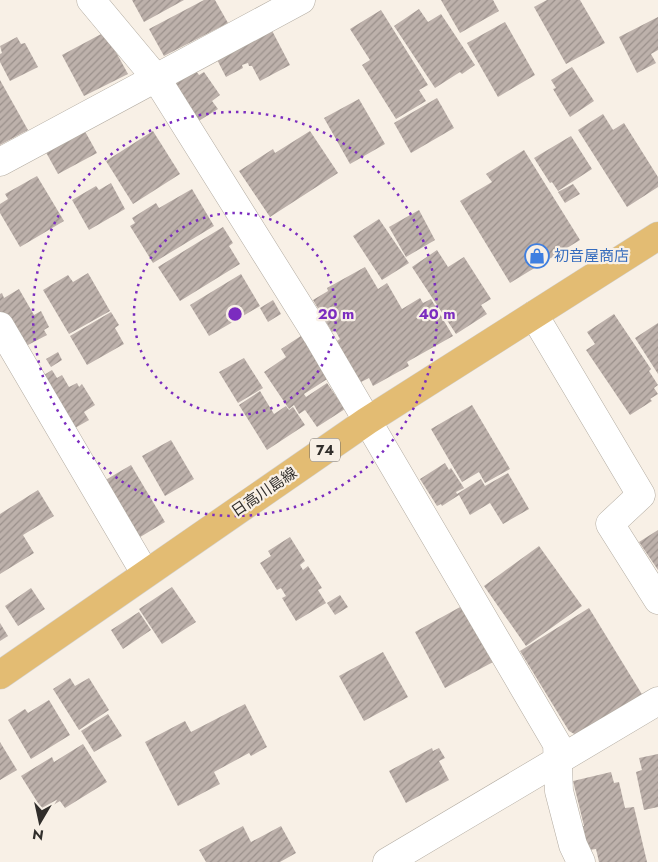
<svg xmlns="http://www.w3.org/2000/svg" width="658" height="862" font-family="Jost,'Noto Sans JP',sans-serif">
<style>
.building{fill:url(#building-hatch)}
.lines{fill:none;stroke-linecap:round;stroke-linejoin:round}
.street-casing{stroke:#b3aca2;stroke-width:29}
.primary-casing{stroke:#d2d1d0;stroke-width:29}
.street{stroke:#fff;stroke-width:28}
.primary{stroke:#e3bc73;stroke-width:28}
.ring{fill:none;stroke:#7b2cbf;stroke-width:2.5;stroke-dasharray:2.5 5}
.labels{text-anchor:middle;stroke-width:4.5;stroke-linejoin:round;paint-order:stroke}
.shield{fill:#f8f0e6;stroke:#6d6863;stroke-width:1}
.shield-label{font-size:14px;font-weight:bold;fill:#312e2b}
.shop-label{font-size:15px;fill:#366cbe;stroke:#f8f0e6;text-anchor:start}
.street-label{font-size:15px;fill:#312e2b;stroke:#f8f0e6}
.centre{fill:#7b2cbf;stroke:#f8f0e6;stroke-width:2.5}
.ring-label{font-size:15px;text-anchor:middle;font-weight:bold;fill:#7b2cbf;stroke:#f8f0e6;stroke-width:4.5;stroke-linejoin:round;paint-order:stroke}
</style>
<defs>
<pattern id="building-hatch" width="6" height="6" patternUnits="userSpaceOnUse" patternTransform="scale(1.25)"><rect width="6" height="6" fill="#bdb1ab"/><path d="M-1 1l2-2M0 6l6-6M5 7l2-2" fill="none" stroke="#9a908b"/></pattern>
</defs>
<rect width="100%" height="100%" fill="#f8f0e6"/>
<g class="building">
<polygon points="132,0 184,0 144,22"/>
<polygon points="204,0 215,0 228,23 164,56 149,29"/>
<polygon points="441,0 493,0 499,11 460,33"/>
<polygon points="547,0 580,0 605,43 566,64 534,7"/>
<polygon points="419,9 428,22 441,14 475,65 462,74 460,72 435,88 394,26"/>
<polygon points="381,10 428,85 419,90 426,101 396,119 362,65 370,60 350,29"/>
<polygon points="658,17 658,50 651,54 656,63 637,73 619,37"/>
<polygon points="505,22 535,75 498,97 467,43"/>
<polygon points="268,23 290,65 260,81 252,66 249,66 248,63 242,65 243,68 226,77 213,52"/>
<polygon points="105,32 128,74 84,96 62,55"/>
<polygon points="17,37 21,44 25,43 38,67 10,81 0,62 0,54 2,53 0,46"/>
<polygon points="572,67 594,101 570,117 553,89 556,88 551,80"/>
<polygon points="194,68 199,75 204,72 220,95 212,101 218,109 197,122 169,82"/>
<polygon points="0,80 28,130 0,145"/>
<polygon points="437,98 454,128 411,153 394,123"/>
<polygon points="359,99 385,144 350,164 324,118"/>
<polygon points="603,114 613,130 624,123 658,177 658,187 627,207 578,130"/>
<polygon points="82,126 97,153 58,174 43,147"/>
<polygon points="153,131 180,174 133,204 106,161"/>
<polygon points="310,131 338,173 270,217 239,171 273,149 275,153"/>
<polygon points="571,136 592,169 558,191 552,182 550,183 534,158"/>
<polygon points="524,150 580,240 510,283 460,201 492,182 486,174"/>
<polygon points="37,176 64,221 20,247 0,213 0,204 8,199 5,194"/>
<polygon points="111,183 125,209 89,230 72,200 96,186 99,190"/>
<polygon points="573,184 580,194 565,203 558,192"/>
<polygon points="192,189 214,226 153,263 130,226 135,223 132,218 156,203 159,208"/>
<polygon points="419,210 435,240 406,257 389,227"/>
<polygon points="379,219 409,263 382,280 353,236"/>
<polygon points="223,227 233,243 229,246 240,264 180,301 158,267"/>
<polygon points="437,250 448,267 464,257 491,299 481,305 487,314 456,334 412,267"/>
<polygon points="365,267 378,289 387,283 402,309 420,298 423,303 431,299 453,336 407,362 409,366 373,386 369,378 359,383 335,342 340,339 335,330 332,332 313,300 328,291 327,288"/>
<polygon points="88,273 110,311 69,334 43,290 68,275 73,282"/>
<polygon points="241,274 260,306 209,336 190,305"/>
<polygon points="19,289 34,315 41,311 49,327 44,330 47,335 26,346 0,320 0,294 2,293 4,298"/>
<polygon points="273,300 281,314 268,322 260,308"/>
<polygon points="111,312 119,325 115,328 124,344 87,365 70,336"/>
<polygon points="614,314 651,369 649,371 658,385 654,388 658,394 650,399 652,401 630,415 586,350 595,344 587,332"/>
<polygon points="658,323 658,374 635,338"/>
<polygon points="304,334 332,376 304,394 306,397 327,383 345,409 317,427 305,410 299,414 294,405 289,409 264,372 286,357 281,349"/>
<polygon points="58,352 62,360 51,367 46,359"/>
<polygon points="244,358 263,388 238,403 219,372"/>
<polygon points="52,370 57,378 62,375 69,387 77,383 79,387 82,384 95,405 84,412 89,420 68,432 36,380"/>
<polygon points="260,391 274,414 286,406 289,410 293,407 305,425 267,450 239,405"/>
<polygon points="472,405 510,469 485,483 479,472 462,482 431,429"/>
<polygon points="171,440 194,479 165,496 142,456"/>
<polygon points="445,463 449,470 451,468 464,488 456,492 457,494 481,479 485,486 508,473 529,509 503,524 490,503 470,515 459,495 442,506 441,504 437,506 420,479"/>
<polygon points="131,465 165,522 132,542 97,485"/>
<polygon points="38,490 54,516 23,535 34,553 0,574 0,514"/>
<polygon points="658,530 658,570 639,542"/>
<polygon points="290,537 305,561 300,565 303,570 308,566 322,588 318,590 326,603 296,621 282,598 286,596 281,588 277,590 260,563 271,556 268,551"/>
<polygon points="539,546 582,606 526,646 484,586"/>
<polygon points="172,587 196,622 162,644 139,609"/>
<polygon points="31,588 45,609 18,626 5,606"/>
<polygon points="340,595 348,607 335,615 327,603"/>
<polygon points="462,606 493,662 445,688 415,632"/>
<polygon points="589,608 643,696 578,736 569,731 520,651"/>
<polygon points="139,612 151,630 123,649 111,630"/>
<polygon points="0,623 8,636 0,641"/>
<polygon points="383,652 408,697 364,721 339,676"/>
<polygon points="70,678 75,686 89,678 109,710 79,730 53,689"/>
<polygon points="49,700 70,735 31,759 8,720 25,709 28,713"/>
<polygon points="245,704 267,747 251,756 249,753 214,772 220,784 178,806 145,742 185,721 191,732"/>
<polygon points="108,714 122,736 94,752 81,731"/>
<polygon points="0,742 17,770 0,780"/>
<polygon points="83,744 107,782 65,808 60,801 43,811 21,776 52,757 54,762"/>
<polygon points="432,748 433,751 439,748 445,758 439,761 449,780 406,803 389,771"/>
<polygon points="658,754 658,807 644,810 636,772 642,770 639,758"/>
<polygon points="611,772 614,783 619,782 625,808 634,807 647,862 599,862 596,849 589,850 586,840 582,841 579,827 584,826 573,781"/>
<polygon points="243,826 251,842 281,826 296,853 280,862 206,862 199,850"/>
</g>
<g class="lines">
<g class="street-casing">
<g id="street">
<polyline points="91,0 156,78 317,335 557,744 559,791 573,845 581,862"/>
<polyline points="0,162 301,0"/>
<polyline points="534,315 641,495 610,524 658,600"/>
<polyline points="0,326 145,573"/>
<polyline points="387,862 658,701"/>
</g>
</g>
<g class="primary-casing">
<polyline id="primary" points="0,675 367,421 658,236"/>
</g>
<use href="#street" class="street"/>
<use href="#primary" class="primary"/>
</g>
<g class="ring">
<circle cx="235" cy="314" r="101"/>
<circle cx="235" cy="314" r="202"/>
</g>
<defs>
<g id="shop-ring" transform="scale(1.25)"><circle r="9.5" fill="#f8f0e6" stroke="#3f7fe0" stroke-width="1.5"/><path d="M-5-2.5h2.3a2.7 3.5 0 0 1 5.4 0H5L5.5 6h-11ZM-1.5-2.5h3a1.5 2.3 0 0 0-3 0Z" fill="#3f7fe0"/></g>
</defs>
<g fill-rule="evenodd">
<use href="#shop-ring" x="537" y="256"/>
</g>
<g class="labels">
<rect class="shield" x="310" y="438.5" width="30" height="23" rx="4"/>
<g class="shield-label">
<text x="325" y="455">74</text>
</g>
<g class="shop-label">
<text x="554" y="261">初音屋商店</text>
</g>
<g class="street-label">
<text transform="translate(264 492) rotate(-34)" y="5">日高川島線</text>
</g>
</g>
<circle cx="235" cy="314" r="8" class="centre"/>
<g class="ring-label">
<text x="336" y="319">20 m</text>
<text x="437" y="319">40 m</text>
</g>
<g transform="translate(40 822) rotate(189)" stroke="#f8f0e6" stroke-width="4" paint-order="stroke">
<path d="M0-4L9 19L0 12L-9 19Z" fill="#312e2b"/>
<text y="-8" font-size="14" font-weight="bold" text-anchor="middle" fill="#312e2b">N</text>
</g>
</svg>
